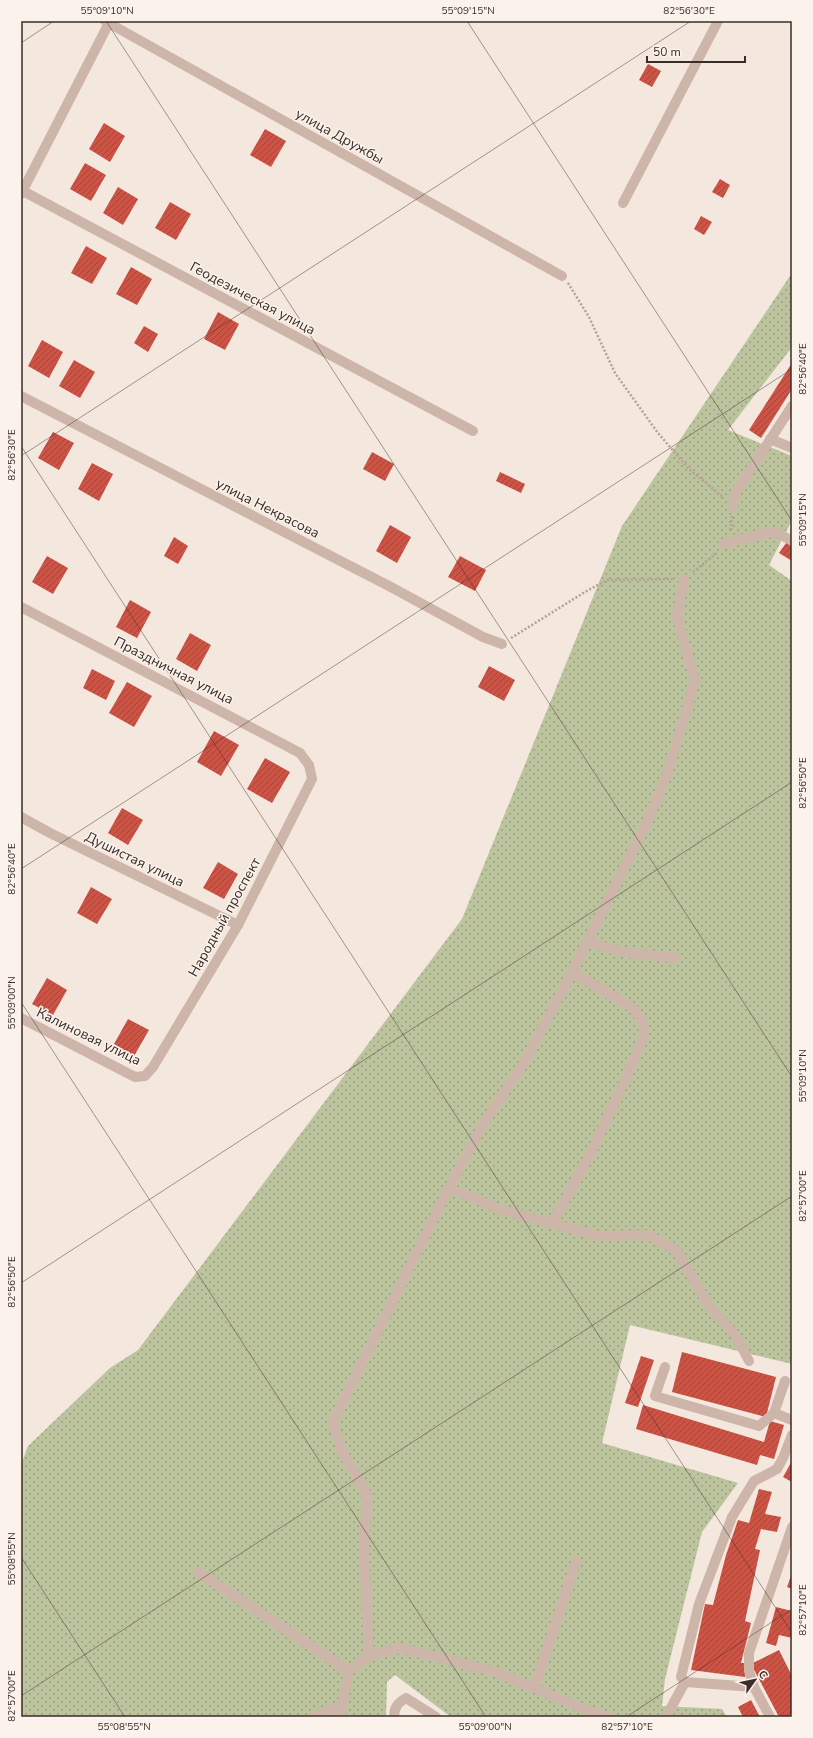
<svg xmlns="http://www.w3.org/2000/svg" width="813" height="1738" font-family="'Nunito Sans',sans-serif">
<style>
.grass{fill:url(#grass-dots)}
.building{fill:url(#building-hatch)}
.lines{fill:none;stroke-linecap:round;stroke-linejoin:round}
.path{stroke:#b99e94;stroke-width:2.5;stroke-dasharray:2 2;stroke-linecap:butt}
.minor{stroke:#cdb5a9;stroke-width:10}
.ticks{fill:none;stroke:#3a2c29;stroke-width:1;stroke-opacity:0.45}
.labels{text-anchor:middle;stroke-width:3;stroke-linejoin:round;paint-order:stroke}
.street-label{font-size:14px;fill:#3a2c29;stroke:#fbf2eb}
.neatline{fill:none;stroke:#3a2c29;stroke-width:1.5}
.ticks-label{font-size:10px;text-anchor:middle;fill:#3a2c29}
</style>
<defs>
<pattern id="grass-dots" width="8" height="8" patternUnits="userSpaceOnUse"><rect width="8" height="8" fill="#bcc49d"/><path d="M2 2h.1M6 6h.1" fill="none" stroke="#9a9f80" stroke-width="1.8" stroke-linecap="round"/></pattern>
<pattern id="building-hatch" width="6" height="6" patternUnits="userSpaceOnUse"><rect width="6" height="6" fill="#ca5446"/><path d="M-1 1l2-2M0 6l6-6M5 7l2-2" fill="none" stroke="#a5463a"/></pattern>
</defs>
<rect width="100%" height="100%" fill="#f4e7de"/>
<polygon class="grass" points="792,273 792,347 728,430 792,456 792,520 769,565 792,581 792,1364 630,1325 602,1443 738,1483 702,1532 665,1679 662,1706 722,1709 727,1717 451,1717 395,1675 387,1682 386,1717 21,1717 21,1465 28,1446 110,1368 138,1350 462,919 622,526"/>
<g class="building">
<polygon points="648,64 661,71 652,87 639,80"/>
<polygon points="104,123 125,136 110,162 89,149"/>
<polygon points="265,129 286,141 271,167 250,155"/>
<polygon points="85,163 106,175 91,201 70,189"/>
<polygon points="720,179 730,185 723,198 712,192"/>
<polygon points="118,187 138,199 123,225 103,213"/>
<polygon points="170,202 191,214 176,240 155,228"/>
<polygon points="701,216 712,222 704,235 694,229"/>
<polygon points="86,246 107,258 92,284 71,273"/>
<polygon points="131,267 152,279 137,305 116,294"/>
<polygon points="218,312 239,324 225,350 204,339"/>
<polygon points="144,326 158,334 148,352 134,343"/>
<polygon points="42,340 63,352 49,378 28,366"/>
<polygon points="74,360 95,372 80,398 59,386"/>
<polygon points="792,363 792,389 761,438 749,430"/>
<polygon points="53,432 74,443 59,470 38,458"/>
<polygon points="372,452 394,464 385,481 363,469"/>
<polygon points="92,463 113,474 99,501 78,489"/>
<polygon points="500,472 525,484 521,493 496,481"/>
<polygon points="390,525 411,537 397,563 376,551"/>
<polygon points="791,536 792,537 792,561 779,553"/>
<polygon points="174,537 188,546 178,564 164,556"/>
<polygon points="47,556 68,568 53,594 32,582"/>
<polygon points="460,556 486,570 475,591 448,577"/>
<polygon points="130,600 151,612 137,638 116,627"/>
<polygon points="190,633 211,645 197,671 176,659"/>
<polygon points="489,666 515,680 504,701 478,687"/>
<polygon points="92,669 115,681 106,700 83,688"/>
<polygon points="127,682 152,696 134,727 109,713"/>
<polygon points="214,731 239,745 221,776 197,762"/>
<polygon points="265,758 290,772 272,803 247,789"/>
<polygon points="122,808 143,820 128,845 108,833"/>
<polygon points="218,862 238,874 224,899 203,888"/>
<polygon points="91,887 112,899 97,924 77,913"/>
<polygon points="47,978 67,990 53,1015 32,1004"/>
<polygon points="128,1019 149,1030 134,1056 114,1044"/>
<polygon points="682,1352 776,1377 766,1417 672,1392"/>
<polygon points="641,1356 654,1360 638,1407 625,1403"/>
<polygon points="643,1405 764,1442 770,1421 784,1425 774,1459 760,1455 757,1465 636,1429"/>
<polygon points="792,1461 792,1482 783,1477"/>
<polygon points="759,1489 772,1492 765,1514 781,1517 777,1532 761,1529 755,1549 760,1550 745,1621 751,1623 741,1663 745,1663 745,1677 691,1670 705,1604 713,1605 726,1555 738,1520 749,1523"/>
<polygon points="792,1573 792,1589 787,1587"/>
<polygon points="776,1607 792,1611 792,1638 779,1635 776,1646 766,1643"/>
<polygon points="779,1650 792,1676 792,1717 779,1717 751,1664"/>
<polygon points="751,1700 760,1717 743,1717 738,1707"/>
</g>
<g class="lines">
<g class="path">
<polyline points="568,283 589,317 615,373 658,433 689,469 724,498"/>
<polyline points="731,530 732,516"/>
<polyline points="693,572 717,553"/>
<polyline points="511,638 585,592 607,580 674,579"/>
</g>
<g class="minor">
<polyline points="105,21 562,276"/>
<polyline points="21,190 473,431"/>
<polyline points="21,194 110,21"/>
<polyline points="623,203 718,21"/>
<polyline points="21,396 389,586 483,637 502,644"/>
<polyline points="770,439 792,448"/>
<polyline points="733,506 736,492 792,406"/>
<polyline points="723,544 766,533 778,533 792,541"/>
<polyline points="21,607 300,753 309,765 312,779 238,925 153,1067 145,1076 135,1077 21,1018"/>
<polyline points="21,817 50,833 238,925"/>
<polyline points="587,942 622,952 676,958"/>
<polyline points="449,1188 502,1210 599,1236 649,1235 677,1251 709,1306 735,1335 749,1361"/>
<polyline points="552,1224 592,1151 635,1058 644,1036 643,1022 633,1008 572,972"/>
<polyline points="665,1367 655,1396 759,1426 774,1413 792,1420"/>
<polyline points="774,1413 785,1381"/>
<polyline points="198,1572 349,1671"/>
<polyline points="369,1656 364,1549 367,1495 341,1449 333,1422 449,1188 485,1121 524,1063 572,972 648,820 667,775 695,681 677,616 684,579"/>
<polyline points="754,1687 749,1671 749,1653 792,1527"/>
<polyline points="534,1688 576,1561"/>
<polyline points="313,1717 342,1705 349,1671 369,1656 401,1648 496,1672 594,1713 608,1717"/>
<polyline points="341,1717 342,1705"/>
<path d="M394,1717C394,1707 398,1703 406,1698L436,1717"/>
<polyline points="666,1717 685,1682"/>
<polyline points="770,1717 754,1687 685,1682 681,1677 699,1604 732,1517 754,1481 777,1469 783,1458 792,1435"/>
</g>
</g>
<path class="ticks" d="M106,21L792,1077M467,21L792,521M21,43L54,21M21,446L792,1633M21,456L691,21M21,869L792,369M21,1002L486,1717M21,1283L792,782M21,1557L125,1717M21,1696L792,1196M626,1717L792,1609"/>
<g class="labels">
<g class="street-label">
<text transform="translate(340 136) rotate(29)" y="5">улица Дружбы</text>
<text transform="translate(253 298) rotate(28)" y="5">Геодезическая улица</text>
<text transform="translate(268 508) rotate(27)" y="5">улица Некрасова</text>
<text transform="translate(174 670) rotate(27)" y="5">Праздничная улица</text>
<text transform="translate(135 859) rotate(26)" y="5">Душистая улица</text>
<text transform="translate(224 917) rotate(-61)" y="5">Народный проспект</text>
<text transform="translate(89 1036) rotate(26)" y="5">Калиновая улица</text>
</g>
</g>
<rect width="813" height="1738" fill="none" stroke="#fbf2eb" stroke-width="44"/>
<g transform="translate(755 1680) rotate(57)" stroke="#fbf2eb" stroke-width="3" paint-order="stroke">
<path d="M0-3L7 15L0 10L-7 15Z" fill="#3a2c29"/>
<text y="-6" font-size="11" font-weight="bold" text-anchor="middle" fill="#3a2c29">С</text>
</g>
<path d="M647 56v6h98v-6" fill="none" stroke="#3a2c29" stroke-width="2"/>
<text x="653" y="56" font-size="12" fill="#3a2c29" stroke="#fbf2eb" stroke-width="3" paint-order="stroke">50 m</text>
<rect x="22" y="22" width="769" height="1694" class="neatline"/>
<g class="ticks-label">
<text x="107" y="14">55°09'10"N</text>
<text x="468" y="14">55°09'15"N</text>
<text x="689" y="14">82°56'30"E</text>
<text transform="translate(802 369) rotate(-90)" y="4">82°56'40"E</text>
<text transform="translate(11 455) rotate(-90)" y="4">82°56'30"E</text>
<text transform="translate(802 520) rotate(-90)" y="4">55°09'15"N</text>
<text transform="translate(802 783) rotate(-90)" y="4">82°56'50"E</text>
<text transform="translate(11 869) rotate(-90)" y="4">82°56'40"E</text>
<text transform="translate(11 1003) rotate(-90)" y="4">55°09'00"N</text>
<text transform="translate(802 1076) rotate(-90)" y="4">55°09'10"N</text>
<text transform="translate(802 1196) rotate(-90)" y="4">82°57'00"E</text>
<text transform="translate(11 1282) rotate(-90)" y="4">82°56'50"E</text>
<text transform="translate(11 1559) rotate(-90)" y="4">55°08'55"N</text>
<text transform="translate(802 1610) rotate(-90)" y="4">82°57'10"E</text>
<text transform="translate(11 1696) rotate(-90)" y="4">82°57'00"E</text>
<text x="124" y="1730">55°08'55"N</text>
<text x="485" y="1730">55°09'00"N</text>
<text x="627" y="1730">82°57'10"E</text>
</g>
</svg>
